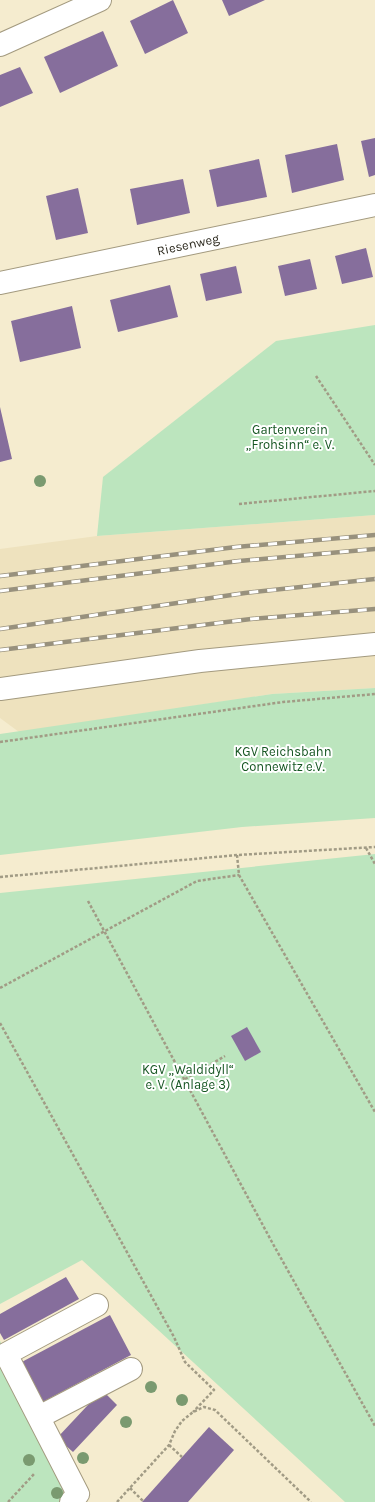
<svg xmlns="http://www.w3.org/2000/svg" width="375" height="1502" font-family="Karla,sans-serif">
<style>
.built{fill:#eee2be}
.green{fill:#bce5be}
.building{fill:#866e9c}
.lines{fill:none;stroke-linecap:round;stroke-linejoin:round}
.minor-casing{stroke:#a39a7f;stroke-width:24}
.path{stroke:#a19b85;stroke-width:2.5;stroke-dasharray:3 2;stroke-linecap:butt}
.minor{stroke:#fff;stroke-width:22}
.rail-casing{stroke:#98917d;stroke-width:4.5}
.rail{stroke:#fff;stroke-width:3;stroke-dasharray:9;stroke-linecap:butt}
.tree{fill:#7a9a70}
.labels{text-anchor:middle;stroke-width:4;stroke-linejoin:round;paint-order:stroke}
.street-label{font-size:13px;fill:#2c291e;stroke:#fff}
.park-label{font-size:13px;fill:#165622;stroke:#fff}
</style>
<rect width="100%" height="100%" fill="#f5eccf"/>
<polygon class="built" points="375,515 375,688 272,694 19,732 0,718 0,549 97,536"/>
<g class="green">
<polygon points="375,325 375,515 97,536 103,477 276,341"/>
<polygon points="375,688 375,818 242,827 0,855 0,734 272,694"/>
<polygon points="375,854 375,1502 345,1502 82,1260 0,1304 0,893"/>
<polygon points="0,1341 39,1417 71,1502 0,1502"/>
</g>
<g class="building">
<polygon points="173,0 188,33 145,54 130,21"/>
<polygon points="222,0 265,0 229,16"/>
<polygon points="103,31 118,66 60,93 44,57"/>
<polygon points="20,67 33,93 0,107 0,75"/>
<polygon points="375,138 375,175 369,177 361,141"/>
<polygon points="337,144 344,180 292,193 285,155"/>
<polygon points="259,159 267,197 217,207 209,170"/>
<polygon points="183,179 190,213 137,225 130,189"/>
<polygon points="78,188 88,233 56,240 46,196"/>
<polygon points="366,248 373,277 342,284 335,256"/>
<polygon points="310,259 317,289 285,296 278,266"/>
<polygon points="236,266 242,293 206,301 200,274"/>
<polygon points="170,285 178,317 118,332 110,300"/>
<polygon points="72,306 81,348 20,362 11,321"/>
<polygon points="0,407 12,459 0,462"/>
<polygon points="247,1027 261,1052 245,1061 231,1036"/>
<polygon points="66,1277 79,1299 4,1340 0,1333 0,1314"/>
<polygon points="110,1315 131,1355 39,1404 18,1364"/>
<polygon points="102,1390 117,1405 73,1452 57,1438"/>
<polygon points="209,1427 234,1450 188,1502 142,1502"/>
</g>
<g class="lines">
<g class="minor-casing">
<g id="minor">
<polyline points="0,45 100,0"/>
<polyline points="0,283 375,205"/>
<polyline points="0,689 200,661 375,644"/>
<polyline points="39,1417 131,1369"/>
<polyline points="71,1502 78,1494 6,1354 97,1305"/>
</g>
</g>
<g class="path">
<polyline points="316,376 375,465"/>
<polyline points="239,504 375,491"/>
<polyline points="0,742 283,702 375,694"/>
<polyline points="366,848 375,864"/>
<polyline points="237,855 239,875 375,1112"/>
<polyline points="0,877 237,855 375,847"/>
<polyline points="88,901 273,1244 375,1426"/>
<polyline points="0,988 197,881 239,875"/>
<polyline points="0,1023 174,1337 185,1362 214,1390 193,1412"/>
<polyline points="185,1079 225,1056"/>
<polyline points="169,1445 182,1457"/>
<polyline points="130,1488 143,1501"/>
<polyline points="8,1502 35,1473"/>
<polyline points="117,1502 169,1445 175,1431 182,1421 193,1412 204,1407 215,1410 311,1502"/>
</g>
<use href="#minor" class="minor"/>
<g class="rail-casing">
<g id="rail">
<polyline points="0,576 236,547 375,535"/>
<polyline points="0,591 239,561 375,549"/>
<polyline points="0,629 245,593 375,579"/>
<polyline points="0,650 251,619 375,609"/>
</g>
</g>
<use href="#rail" class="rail"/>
</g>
<g class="tree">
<circle cx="40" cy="481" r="6"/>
<circle cx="151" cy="1387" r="6"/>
<circle cx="182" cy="1400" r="6"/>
<circle cx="126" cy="1422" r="6"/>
<circle cx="83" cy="1458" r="6"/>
<circle cx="29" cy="1460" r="6"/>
<circle cx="57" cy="1493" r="6"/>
</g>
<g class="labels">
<g class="street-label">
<text transform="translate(188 244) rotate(-12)" y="5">Riesenweg</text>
</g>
<g class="park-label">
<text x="290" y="434">Gartenverein<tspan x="290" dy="15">„Frohsinn“ e. V.</tspan></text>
<text x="283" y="756">KGV Reichsbahn<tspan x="283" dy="15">Connewitz e.V.</tspan></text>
<text x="188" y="1074">KGV „Waldidyll“<tspan x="188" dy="15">e. V. (Anlage 3)</tspan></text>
</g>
</g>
</svg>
